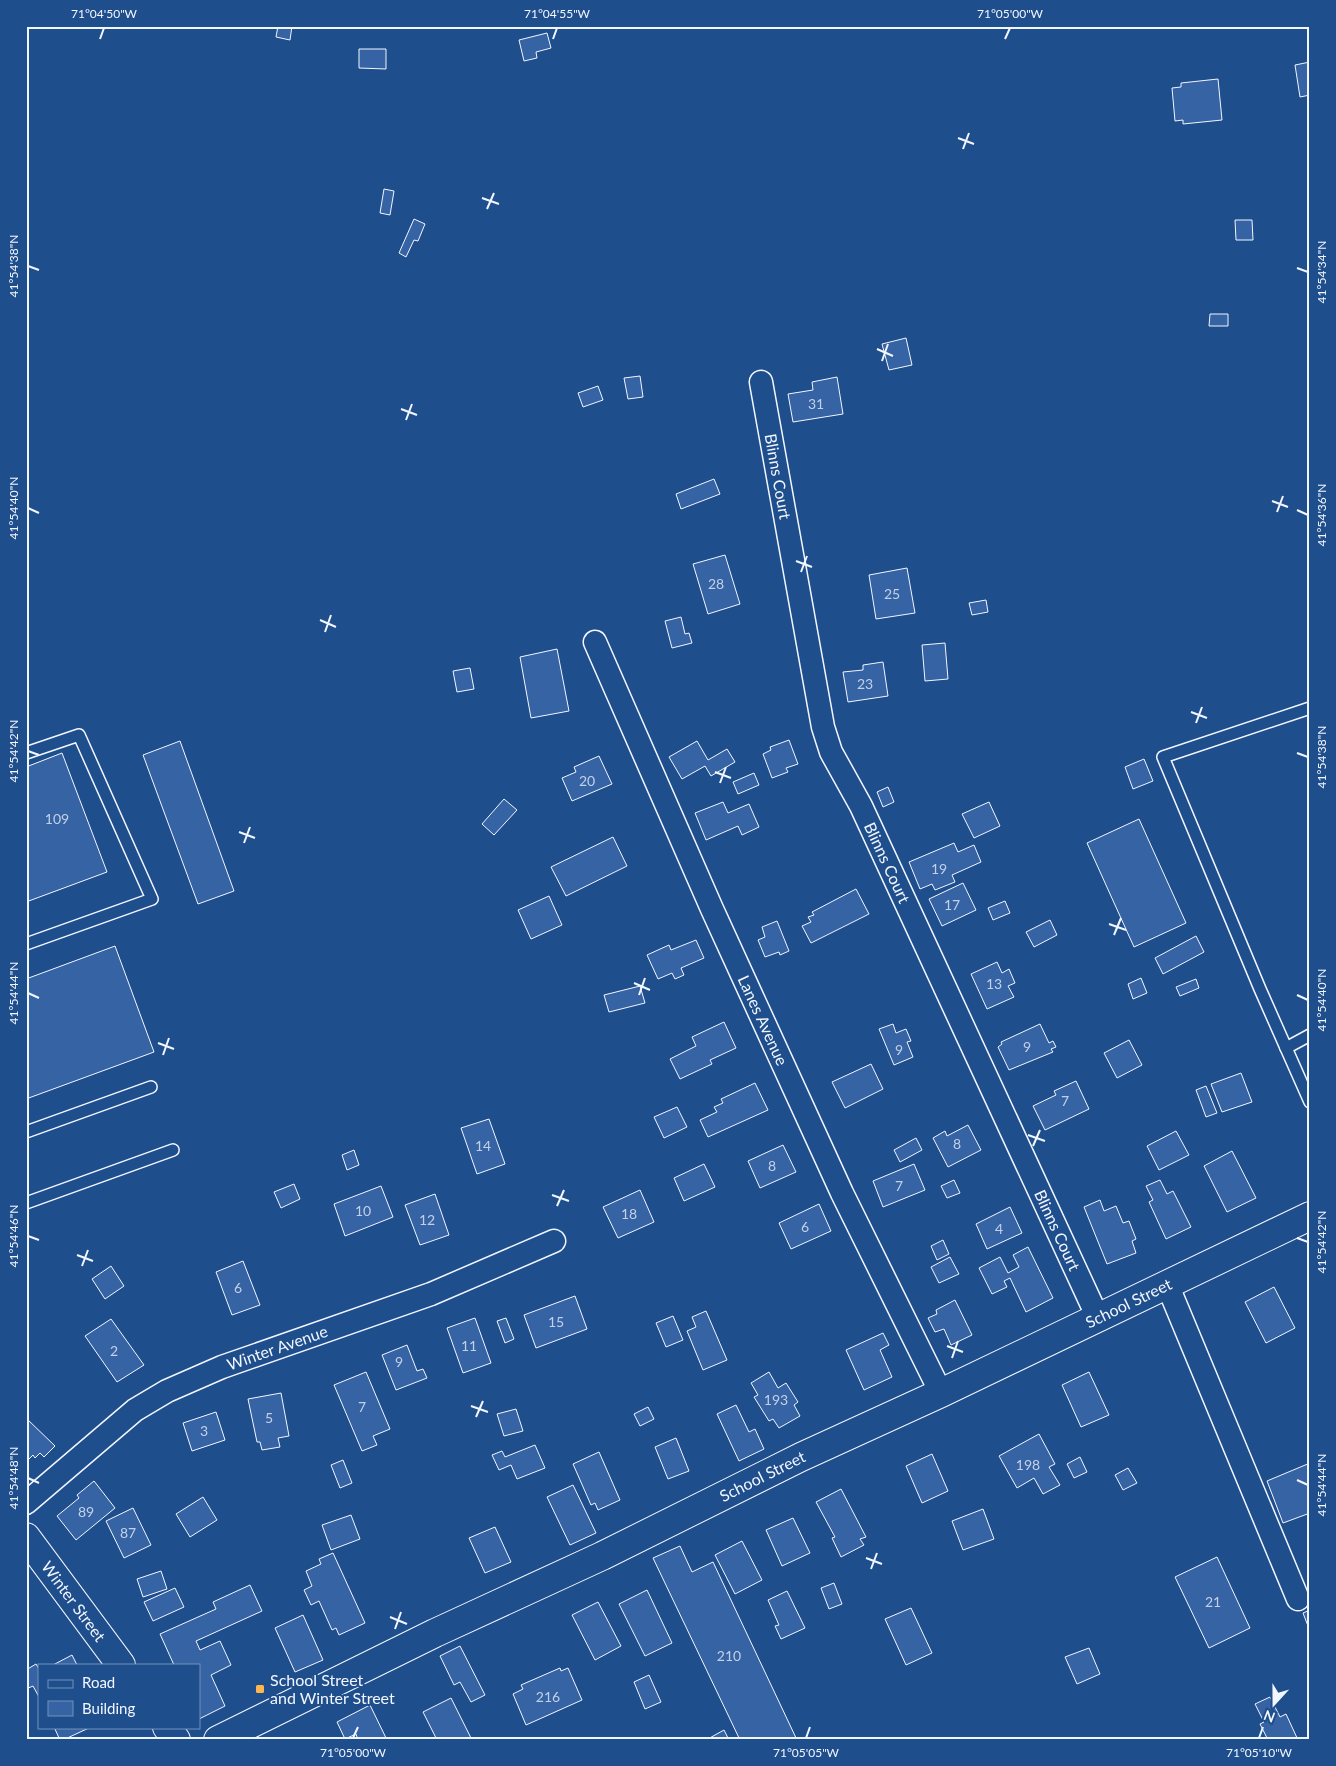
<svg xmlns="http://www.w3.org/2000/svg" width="1336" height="1766" font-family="Lato,sans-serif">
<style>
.building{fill:#3563a3;stroke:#f2f6ff}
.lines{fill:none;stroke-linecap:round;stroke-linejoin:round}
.lane-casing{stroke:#f2f6ff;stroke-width:14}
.street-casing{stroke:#f2f6ff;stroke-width:25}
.secondary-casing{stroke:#f2f6ff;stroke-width:30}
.lane{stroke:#1f4e8c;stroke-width:11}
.street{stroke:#1f4e8c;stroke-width:22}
.secondary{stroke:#1f4e8c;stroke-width:28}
.ticks{fill:none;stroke:#f2f6ff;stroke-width:2}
.poi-dot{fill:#ffb74d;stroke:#1f4e8c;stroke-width:2}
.labels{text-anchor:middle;stroke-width:4;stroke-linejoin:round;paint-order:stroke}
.number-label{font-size:14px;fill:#c3d1e8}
.street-label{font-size:16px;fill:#f2f6ff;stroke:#1f4e8c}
.poi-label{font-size:16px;fill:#f2f6ff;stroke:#1f4e8c;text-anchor:start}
.neatline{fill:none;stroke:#f2f6ff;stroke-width:2}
.ticks-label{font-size:12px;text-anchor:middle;fill:#f2f6ff}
</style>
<rect width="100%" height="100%" fill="#1f4e8c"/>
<g class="building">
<polygon points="278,26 292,26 290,40 276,37"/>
<polygon points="547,33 551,48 536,52 537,58 524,61 519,40"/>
<polygon points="359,49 386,49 386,69 359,68"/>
<polygon points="1310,62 1310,95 1300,97 1295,65"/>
<polygon points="1218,79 1222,120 1183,124 1183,120 1175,121 1172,88 1181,87 1181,83"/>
<polygon points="384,189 394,191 390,215 380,213"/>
<polygon points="414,219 425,224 418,241 414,240 406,257 399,253"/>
<polygon points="1235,220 1252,220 1253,240 1236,240"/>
<polygon points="1210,314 1228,314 1228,326 1209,326"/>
<polygon points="906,338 912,365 889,370 882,344"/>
<polygon points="640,376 643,397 628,399 624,378"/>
<polygon points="837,377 843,414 793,422 788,394 813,390 812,382"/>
<polygon points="598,386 603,400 583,407 578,393"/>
<polygon points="714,479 720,494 681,509 676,494"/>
<polygon points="725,555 740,604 708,614 693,564"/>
<polygon points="907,568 915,613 876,619 869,575"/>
<polygon points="986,600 988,612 972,615 969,603"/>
<polygon points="681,617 685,634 689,633 692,643 672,648 665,621"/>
<polygon points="945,643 948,679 925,681 922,645"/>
<polygon points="557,649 569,711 531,718 520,657"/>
<polygon points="883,662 888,696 848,702 843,672 863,670 863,665"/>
<polygon points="470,668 474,689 457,692 453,671"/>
<polygon points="789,740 798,764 786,768 788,772 772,778 763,754 771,750 770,747"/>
<polygon points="180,741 234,891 198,904 143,755"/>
<polygon points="697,741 708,760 727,749 735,762 711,776 705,766 682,779 669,757"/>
<polygon points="62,753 107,872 26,902 26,767"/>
<polygon points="599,756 612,784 572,801 562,778 576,772 574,767"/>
<polygon points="1144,759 1153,781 1133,789 1125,767"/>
<polygon points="754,773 759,785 738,794 733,782"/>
<polygon points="888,787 894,802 883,807 877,792"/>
<polygon points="504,799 517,810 494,835 482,824"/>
<polygon points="723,802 728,813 749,804 759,827 742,835 738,826 706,840 695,813"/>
<polygon points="989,802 1000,826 974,838 962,814"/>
<polygon points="1139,819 1186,923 1134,947 1087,843"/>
<polygon points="613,837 627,866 566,896 551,867"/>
<polygon points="954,843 958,852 974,845 981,862 952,875 955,882 935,890 932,884 920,889 909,862"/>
<polygon points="963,883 976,910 942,926 929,899"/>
<polygon points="856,889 869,914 811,943 802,926 811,922 808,917 814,915 812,912"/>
<polygon points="549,896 562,925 531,939 518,910"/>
<polygon points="1005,901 1010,913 993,920 988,908"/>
<polygon points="1050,920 1057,935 1034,947 1026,932"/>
<polygon points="777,921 789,951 780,955 779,952 765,957 758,940 765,937 762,927"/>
<polygon points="1196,936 1204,952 1163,974 1155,958"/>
<polygon points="696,940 704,958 681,968 684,975 675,979 672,973 658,979 647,955 669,945 671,950"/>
<polygon points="115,946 154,1052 26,1099 26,979"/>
<polygon points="997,962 1002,973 1009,969 1015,983 1008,986 1014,997 987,1009 971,974"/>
<polygon points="1141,978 1147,993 1133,999 1128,984"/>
<polygon points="1196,979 1199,988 1180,996 1176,987"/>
<polygon points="640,986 645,1003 609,1012 604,995"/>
<polygon points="724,1022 736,1048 710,1060 712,1064 680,1079 670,1059 696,1046 692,1037"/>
<polygon points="893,1024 896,1033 906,1029 911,1041 907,1042 913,1057 894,1065 879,1029"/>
<polygon points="1040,1024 1049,1043 1053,1041 1056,1047 1051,1049 1053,1052 1009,1070 998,1047 1002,1044 1001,1042"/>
<polygon points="1129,1040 1142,1065 1117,1078 1104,1053"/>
<polygon points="871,1064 883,1089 845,1108 832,1082"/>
<polygon points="1241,1073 1252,1102 1222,1112 1211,1084"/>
<polygon points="1076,1081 1089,1109 1045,1130 1033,1106 1056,1095 1054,1091"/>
<polygon points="755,1083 768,1110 708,1137 700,1120 717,1112 714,1107 723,1103 721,1099"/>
<polygon points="1206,1086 1217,1113 1206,1117 1196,1090"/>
<polygon points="677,1107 687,1127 664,1138 654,1117"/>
<polygon points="489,1119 505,1164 477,1174 461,1128"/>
<polygon points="968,1125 981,1150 948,1167 933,1138 945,1131 947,1136"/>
<polygon points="1176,1131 1189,1155 1159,1170 1147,1146"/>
<polygon points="916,1138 922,1150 900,1162 894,1150"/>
<polygon points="783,1145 796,1172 760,1188 748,1161"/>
<polygon points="354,1150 359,1165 347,1170 342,1155"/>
<polygon points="1232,1151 1256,1198 1227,1212 1204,1166"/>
<polygon points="704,1164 715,1187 684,1201 674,1178"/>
<polygon points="914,1164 925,1190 883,1207 873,1181"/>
<polygon points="954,1180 960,1193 947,1198 941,1186"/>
<polygon points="1160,1180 1167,1194 1173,1191 1191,1227 1166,1239 1149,1202 1153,1200 1146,1186"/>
<polygon points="294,1184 300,1199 281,1208 274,1192"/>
<polygon points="381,1186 393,1217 345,1236 334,1204"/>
<polygon points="640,1190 654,1222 618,1238 603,1207"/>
<polygon points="435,1194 449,1235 420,1245 405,1205"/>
<polygon points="1100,1200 1104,1211 1116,1206 1123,1223 1129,1221 1136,1239 1132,1241 1136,1253 1107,1264 1084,1207"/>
<polygon points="819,1204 831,1231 791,1249 779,1223"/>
<polygon points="1010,1207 1022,1233 987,1249 976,1224"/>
<polygon points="943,1240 949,1254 937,1260 931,1246"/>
<polygon points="1028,1247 1053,1298 1026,1312 1010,1278 1004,1281 1007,1287 992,1294 979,1268 1000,1257 1008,1273 1019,1267 1013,1255"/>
<polygon points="950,1257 959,1274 939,1283 931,1267"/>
<polygon points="243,1261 260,1305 232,1315 216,1272"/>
<polygon points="111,1266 124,1286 105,1299 92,1279"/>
<polygon points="1274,1287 1295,1328 1266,1343 1245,1302"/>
<polygon points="575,1296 587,1329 536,1348 524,1315"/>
<polygon points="955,1300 972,1335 951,1345 944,1329 935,1332 928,1318 937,1314 936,1310"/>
<polygon points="706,1311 727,1360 703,1370 687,1331 696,1327 692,1317"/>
<polygon points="673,1316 683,1340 666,1347 656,1323"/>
<polygon points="475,1318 491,1363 463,1373 447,1328"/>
<polygon points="506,1318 514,1339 505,1343 497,1321"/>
<polygon points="111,1319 144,1365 117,1382 85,1336"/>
<polygon points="883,1333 889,1345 880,1350 892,1377 864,1390 846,1350"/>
<polygon points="407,1345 417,1371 423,1369 427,1378 396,1390 382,1355"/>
<polygon points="366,1372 390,1429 373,1436 377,1445 362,1451 334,1385"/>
<polygon points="769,1372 778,1388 786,1383 798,1402 794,1405 800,1416 779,1428 773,1419 769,1421 754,1397 758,1395 751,1383"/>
<polygon points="1089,1372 1109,1415 1081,1427 1062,1385"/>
<polygon points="281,1393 289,1436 278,1438 280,1447 262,1450 260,1442 257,1442 248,1399"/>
<polygon points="736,1405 749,1432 755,1429 764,1449 739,1461 717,1414"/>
<polygon points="648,1407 654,1419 640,1426 634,1414"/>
<polygon points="516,1409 523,1431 504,1436 497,1414"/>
<polygon points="216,1412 225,1440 192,1451 183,1423"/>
<polygon points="26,1418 55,1446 44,1457 40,1453 35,1458 33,1455 26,1462"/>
<polygon points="1039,1434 1055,1464 1049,1467 1060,1485 1043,1494 1034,1478 1017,1488 999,1456"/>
<polygon points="676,1438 689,1471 668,1479 655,1447"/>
<polygon points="535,1445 545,1468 517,1479 511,1465 499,1470 492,1455 502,1451 505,1457"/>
<polygon points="599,1452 620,1500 598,1510 595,1503 591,1505 573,1464"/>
<polygon points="932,1454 948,1491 922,1503 906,1466"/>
<polygon points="1080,1457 1087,1472 1074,1478 1067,1464"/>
<polygon points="343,1460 352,1483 340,1488 331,1465"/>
<polygon points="1310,1463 1310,1513 1283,1523 1267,1481"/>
<polygon points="1128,1468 1137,1483 1123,1490 1115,1475"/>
<polygon points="94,1481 115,1508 76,1540 57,1516 79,1498 77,1495"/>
<polygon points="573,1485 596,1533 570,1545 547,1497"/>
<polygon points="841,1489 866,1537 860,1539 864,1545 841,1557 832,1538 835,1537 816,1502"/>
<polygon points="203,1497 217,1520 190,1537 176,1514"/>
<polygon points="133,1508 151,1545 124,1558 106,1521"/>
<polygon points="983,1509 994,1539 963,1550 952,1521"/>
<polygon points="351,1515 360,1539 331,1550 322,1525"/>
<polygon points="793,1518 810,1553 782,1566 766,1530"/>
<polygon points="495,1527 511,1562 485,1573 469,1538"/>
<polygon points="742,1541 762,1580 735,1594 715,1555"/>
<polygon points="680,1546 692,1572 713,1562 797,1740 740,1740 653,1558"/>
<polygon points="333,1553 365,1623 339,1635 336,1628 332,1630 319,1601 311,1605 304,1590 312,1586 306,1571 321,1564 319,1559"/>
<polygon points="1217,1557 1250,1628 1209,1648 1175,1577"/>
<polygon points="161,1571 167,1589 143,1597 137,1579"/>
<polygon points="834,1583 842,1604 829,1609 821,1588"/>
<polygon points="250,1585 262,1611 196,1641 200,1650 220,1641 231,1665 211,1675 225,1706 199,1719 199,1665 174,1665 160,1634 216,1609 213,1602"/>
<polygon points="175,1588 184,1607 153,1621 144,1602"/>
<polygon points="647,1590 672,1643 645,1656 619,1604"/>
<polygon points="787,1591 805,1628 781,1639 775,1626 779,1625 768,1600"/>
<polygon points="598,1602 621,1646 595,1660 572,1615"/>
<polygon points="911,1608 932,1653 906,1665 885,1619"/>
<polygon points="1310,1610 1310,1625 1308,1626 1303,1613"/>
<polygon points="303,1615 323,1660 295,1672 275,1628"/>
<polygon points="460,1646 485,1695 471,1702 460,1682 454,1685 440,1656"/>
<polygon points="1089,1648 1100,1674 1077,1684 1065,1657"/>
<polygon points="72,1655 77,1665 53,1665"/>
<polygon points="36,1664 39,1669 39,1697 33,1686 26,1689 26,1670"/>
<polygon points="560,1668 561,1671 568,1668 582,1700 526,1725 513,1694 523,1689 521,1685"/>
<polygon points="649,1675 661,1702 645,1709 634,1682"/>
<polygon points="1270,1697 1280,1717 1286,1714 1298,1740 1268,1740 1260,1724 1264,1722 1255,1704"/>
<polygon points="451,1698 472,1740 437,1740 423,1712"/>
<polygon points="370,1705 387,1740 358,1740 356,1734 345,1739 337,1722"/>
<polygon points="54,1727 91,1727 63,1740 60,1740"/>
<polygon points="724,1730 729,1740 706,1740"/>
</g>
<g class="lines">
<g class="lane-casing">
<g id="lane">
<polyline points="1310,708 1163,757 1260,989 1310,1102"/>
<polyline points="26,753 79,735 152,899 26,944"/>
<polyline points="1286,1048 1310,1035"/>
<polyline points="26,1132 151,1087"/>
<polyline points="26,1203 173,1150"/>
</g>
</g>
<g class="street-casing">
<g id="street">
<path id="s1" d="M761,382L823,727L831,752L861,806L1098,1318"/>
<path id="s2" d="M595,642L712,909L842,1193L941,1393"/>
<polyline points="1167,1284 1298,1599"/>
<path id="s3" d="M26,1503L135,1410L167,1391L222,1367L431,1294L554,1241"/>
</g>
</g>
<g class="secondary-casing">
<g id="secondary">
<path id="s4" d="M26,1537L121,1665"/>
<polyline points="167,1727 176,1740"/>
<path id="s5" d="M218,1740L435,1633L602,1556L801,1457L941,1393L1310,1216"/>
</g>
</g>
<use href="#lane" class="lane"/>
<use href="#street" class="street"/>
<use href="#secondary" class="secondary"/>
</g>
<path class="ticks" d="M100,39L104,28M553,39L557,28M1005,39L1010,28M958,138L974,144M963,149L969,133M482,198L499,204M487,209L494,193M28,266L39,270M1297,268L1308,272M877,349L893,356M882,361L888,344M401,409L417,415M406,420L412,404M1272,501L1288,507M28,508L39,513M1297,510L1308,515M1277,512L1283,496M796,561L812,567M801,572L807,556M320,620L336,627M325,632L331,615M1191,712L1207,718M1196,723L1202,707M28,751L39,755M1297,753L1308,757M715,772L731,778M720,783L726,767M239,832L255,838M244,843L250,827M1109,924L1126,930M1114,935L1121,918M634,983L650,990M28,993L39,998M639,995L645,978M1297,995L1308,1000M158,1043L174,1049M163,1055L169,1038M1028,1135L1045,1141M1033,1146L1040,1130M552,1195L569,1201M557,1206L564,1190M28,1236L39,1240M1297,1238L1308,1242M77,1255L93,1261M82,1266L88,1250M947,1346L963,1352M952,1358L958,1341M471,1406L488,1412M476,1417L483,1401M28,1478L39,1483M1297,1480L1308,1485M866,1558L882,1564M871,1569L877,1553M390,1617L407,1624M395,1629L401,1612M353,1738L358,1727M806,1738L810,1727M1259,1738L1263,1727"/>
<rect class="poi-dot" x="255" y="1684" width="10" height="10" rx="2.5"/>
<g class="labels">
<g class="number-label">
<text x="816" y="409">31</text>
<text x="716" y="589">28</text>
<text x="892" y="599">25</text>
<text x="865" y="689">23</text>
<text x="587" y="786">20</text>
<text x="57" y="824">109</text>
<text x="939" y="874">19</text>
<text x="952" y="910">17</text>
<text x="994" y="989">13</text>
<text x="1027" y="1052">9</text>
<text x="899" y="1055">9</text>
<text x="1065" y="1106">7</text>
<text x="957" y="1149">8</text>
<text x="483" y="1151">14</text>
<text x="772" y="1171">8</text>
<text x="899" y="1191">7</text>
<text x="363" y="1216">10</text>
<text x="629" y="1219">18</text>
<text x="427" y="1225">12</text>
<text x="805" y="1232">6</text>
<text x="999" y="1234">4</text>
<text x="238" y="1293">6</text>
<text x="556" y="1327">15</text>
<text x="469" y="1351">11</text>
<text x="114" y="1356">2</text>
<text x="399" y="1367">9</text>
<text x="776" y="1405">193</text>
<text x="362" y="1412">7</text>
<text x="269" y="1423">5</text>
<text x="204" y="1436">3</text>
<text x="1028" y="1470">198</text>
<text x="86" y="1517">89</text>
<text x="128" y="1538">87</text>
<text x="1213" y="1607">21</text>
<text x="729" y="1661">210</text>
<text x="548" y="1702">216</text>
</g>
<g class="street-label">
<text dy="6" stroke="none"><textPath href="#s1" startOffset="96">Blinns Court</textPath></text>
<text dy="6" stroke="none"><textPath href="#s1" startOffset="501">Blinns Court</textPath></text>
<text dy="6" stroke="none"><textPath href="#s2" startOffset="414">Lanes Avenue</textPath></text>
<text dy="6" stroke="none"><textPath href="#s1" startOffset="906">Blinns Court</textPath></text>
<text dy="6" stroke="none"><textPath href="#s5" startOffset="1010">School Street</textPath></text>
<text dy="6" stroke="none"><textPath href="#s3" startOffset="299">Winter Avenue</textPath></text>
<text dy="6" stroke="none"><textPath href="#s5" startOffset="605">School Street</textPath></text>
<text dy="6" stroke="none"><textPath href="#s4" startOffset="80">Winter Street</textPath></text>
</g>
<g class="poi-label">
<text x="270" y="1686">School Street<tspan x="270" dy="18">and Winter Street</tspan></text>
</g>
</g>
<rect width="1336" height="1766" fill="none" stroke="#1f4e8c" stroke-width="55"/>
<rect x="38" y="1664" width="162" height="65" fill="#1f4e8c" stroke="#7391ba"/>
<rect x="48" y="1680" width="25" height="8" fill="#1f4e8c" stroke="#7391ba"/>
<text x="82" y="1688" font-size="15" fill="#f2f6ff">Road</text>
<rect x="48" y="1701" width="25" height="15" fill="#3563a3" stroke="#7391ba"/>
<text x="82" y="1714" font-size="15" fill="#f2f6ff">Building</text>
<g transform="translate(1274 1704) rotate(201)" stroke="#1f4e8c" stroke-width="4" paint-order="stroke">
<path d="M0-4L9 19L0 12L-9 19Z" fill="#f2f6ff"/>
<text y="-8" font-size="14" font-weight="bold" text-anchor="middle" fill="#f2f6ff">N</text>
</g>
<rect x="28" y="28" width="1280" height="1710" class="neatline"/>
<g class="ticks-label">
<text x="104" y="18">71°04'50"W</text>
<text x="557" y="18">71°04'55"W</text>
<text x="1010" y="18">71°05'00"W</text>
<text transform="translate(14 266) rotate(-90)" y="4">41°54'38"N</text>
<text transform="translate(1322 272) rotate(-90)" y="4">41°54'34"N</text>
<text transform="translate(14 508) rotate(-90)" y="4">41°54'40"N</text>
<text transform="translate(1322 515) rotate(-90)" y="4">41°54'36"N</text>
<text transform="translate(14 751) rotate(-90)" y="4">41°54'42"N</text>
<text transform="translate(1322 757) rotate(-90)" y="4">41°54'38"N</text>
<text transform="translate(14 993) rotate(-90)" y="4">41°54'44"N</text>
<text transform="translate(1322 1000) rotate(-90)" y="4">41°54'40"N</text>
<text transform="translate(14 1236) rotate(-90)" y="4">41°54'46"N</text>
<text transform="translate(1322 1242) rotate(-90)" y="4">41°54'42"N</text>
<text transform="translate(14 1478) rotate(-90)" y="4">41°54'48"N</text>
<text transform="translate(1322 1485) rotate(-90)" y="4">41°54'44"N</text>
<text x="353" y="1757">71°05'00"W</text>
<text x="806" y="1757">71°05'05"W</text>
<text x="1259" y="1757">71°05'10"W</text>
</g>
</svg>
